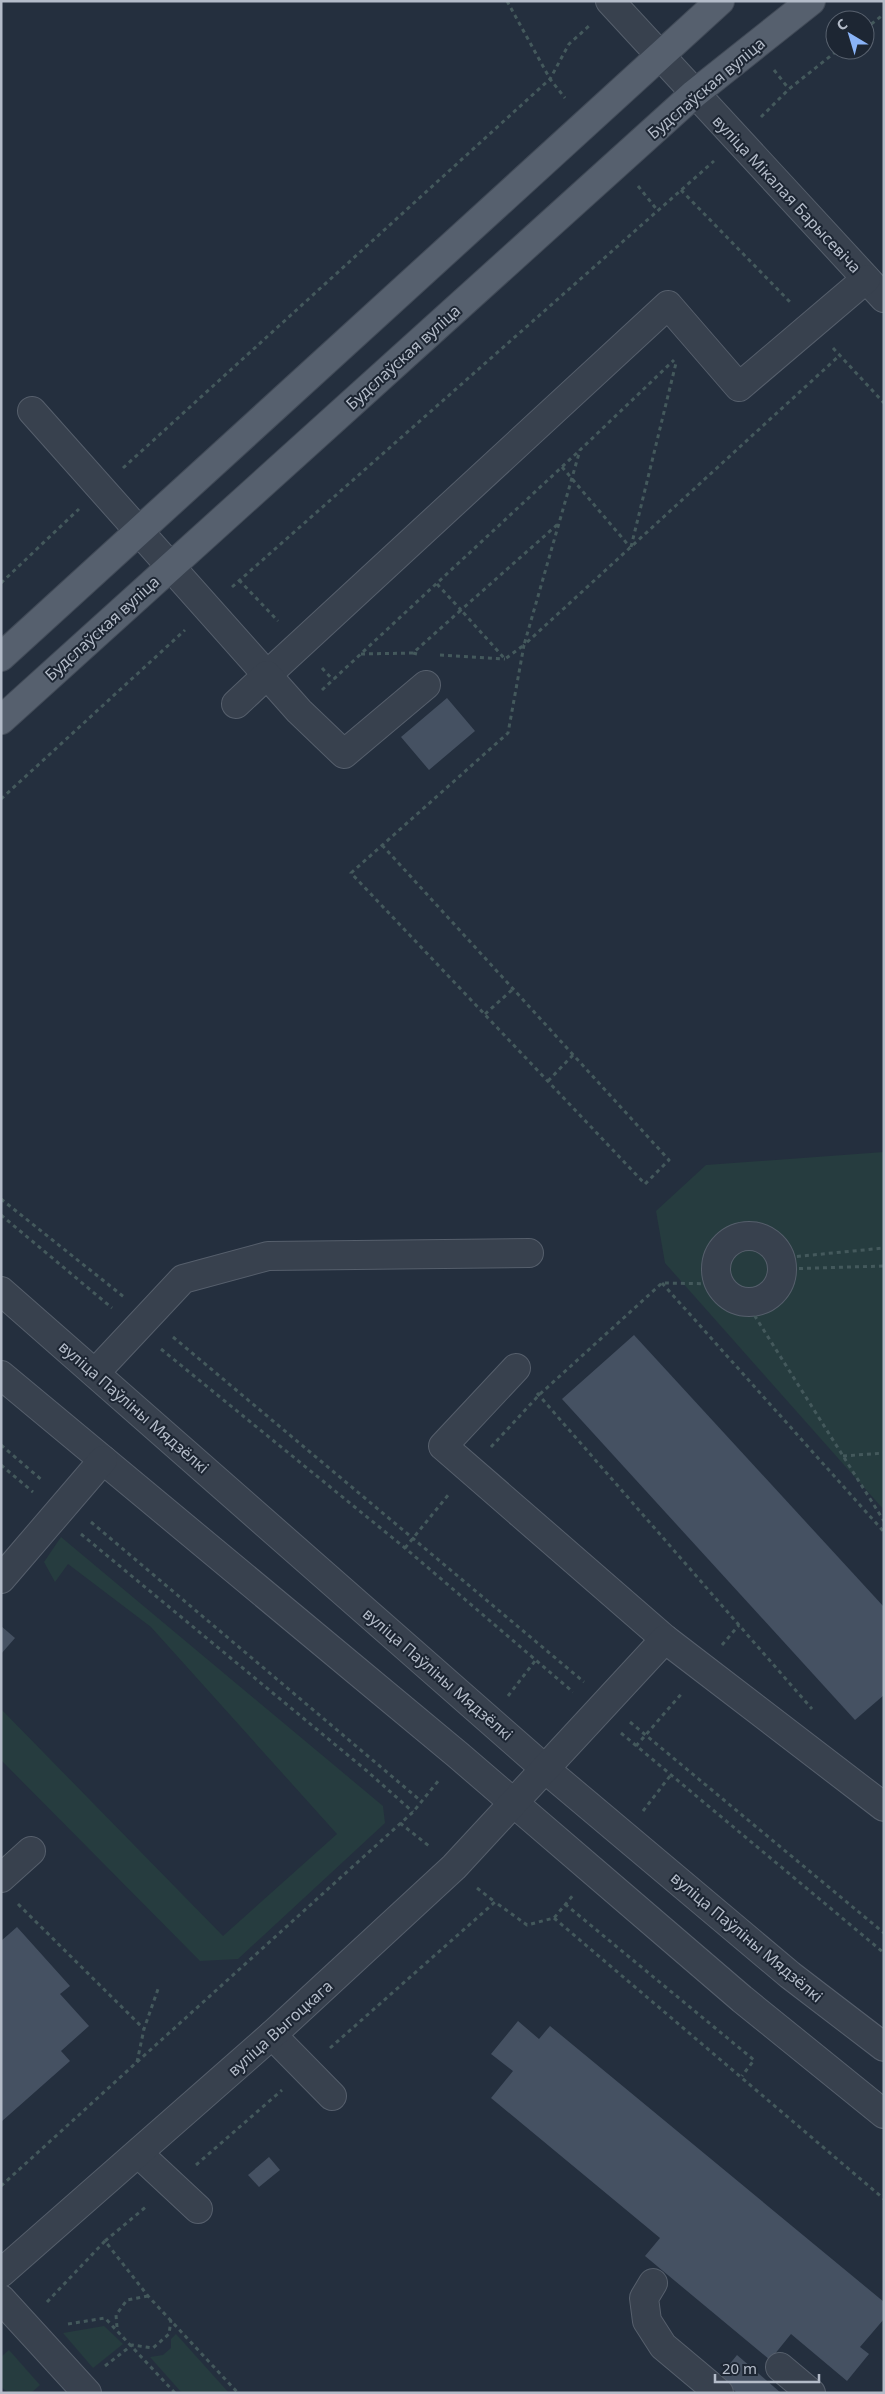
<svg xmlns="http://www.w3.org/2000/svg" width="885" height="2394" font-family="'Noto Sans',sans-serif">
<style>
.green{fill:#263c3f}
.building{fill:#455162}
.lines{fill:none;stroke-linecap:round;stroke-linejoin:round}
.minor-casing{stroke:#565f6c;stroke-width:30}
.major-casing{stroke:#414a57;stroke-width:30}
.path{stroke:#44595c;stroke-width:3;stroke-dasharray:4 4;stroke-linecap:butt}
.minor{stroke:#38414e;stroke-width:28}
.major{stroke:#56606e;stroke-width:28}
.labels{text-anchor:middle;stroke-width:4;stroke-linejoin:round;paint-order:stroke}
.street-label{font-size:16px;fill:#b4bcc9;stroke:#1d2633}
</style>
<rect width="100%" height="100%" fill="#242f3e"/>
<g class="green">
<polygon points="884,1152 884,1510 665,1263 656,1211 706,1165"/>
<polygon points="61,1537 383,1806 385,1823 238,1959 200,1961 1,1760 1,1709 223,1936 337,1834 151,1627 68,1564 55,1582 44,1562"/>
<polygon points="104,2326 123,2344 93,2368 63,2333"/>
<polygon points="176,2334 229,2393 182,2393 150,2357 163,2355 171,2348 171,2339"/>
<polygon points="9,2350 40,2385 31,2393 9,2393 1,2387 1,2357"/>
</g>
<g class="building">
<polygon points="447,698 475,731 429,770 401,737"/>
<polygon points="634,1335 884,1607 884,1695 855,1720 562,1399"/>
<polygon points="1,1626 15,1638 1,1654"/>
<polygon points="17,1927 70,1986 60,1994 89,2026 61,2051 70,2061 1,2122 1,1941"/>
<polygon points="518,2021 539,2039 550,2026 884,2302 884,2319 860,2347 869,2354 847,2381 791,2334 770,2360 645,2256 660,2238 491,2098 513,2071 491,2054"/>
<polygon points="269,2157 280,2170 259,2187 248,2175"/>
<polygon points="737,2355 781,2393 737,2393 719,2377"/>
</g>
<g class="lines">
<g class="minor-casing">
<g id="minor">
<polyline points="610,1 884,298"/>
<polyline points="32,411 267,675 668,305 739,387 866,279"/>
<polyline points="236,704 267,675 299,711 344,754 426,685"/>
<circle cx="749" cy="1269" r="33"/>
<polyline points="1,1291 544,1768 790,1975 884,2047"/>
<polyline points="516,1368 443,1446 665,1639"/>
<polyline points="95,1373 183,1279 268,1256 529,1253"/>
<polyline points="1,1375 458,1755 742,1999 884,2114"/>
<polyline points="1,1579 103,1460"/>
<polyline points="1,1878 31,1851"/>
<polyline points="272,2035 332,2096"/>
<polyline points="139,2154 198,2209"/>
<polyline points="1,2273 272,2035 454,1867 665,1639 884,1807"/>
<polyline points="653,2283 644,2298 647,2321 663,2346 719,2393"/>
<polyline points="1,2299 87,2393"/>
<polyline points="780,2367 811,2393"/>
</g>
</g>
<g class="major-casing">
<g id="major">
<polyline points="1,657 720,1"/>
<polyline points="1,720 694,94 811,1"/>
</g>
</g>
<g class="path">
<polyline points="507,1 550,79 565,98"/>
<polyline points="865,29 884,14"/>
<polyline points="774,70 789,89"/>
<polyline points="761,117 789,89 838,50"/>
<polyline points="638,186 658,211"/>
<polyline points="681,190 790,302"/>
<polyline points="833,348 884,403"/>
<polyline points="562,467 630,547"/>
<polyline points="123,468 550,79 569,44 589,26"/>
<polyline points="631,547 676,363"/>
<polyline points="239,580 278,621"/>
<polyline points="1,583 79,509"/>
<polyline points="437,584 461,610 558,524"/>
<polyline points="232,587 714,161"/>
<polyline points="361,654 413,653"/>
<polyline points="417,654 413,653 461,610 505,659 524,645 580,450 674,360"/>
<polyline points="440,655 505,659"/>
<polyline points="322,668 333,680"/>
<polyline points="322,690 579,451"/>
<polyline points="1,799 185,630"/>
<polyline points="382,845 669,1160 645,1184 351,873 508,733 524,645 840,355"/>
<polyline points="485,1014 513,989"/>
<polyline points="548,1081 573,1055"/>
<polyline points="1,1199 124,1297"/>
<polyline points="1,1215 112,1308"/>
<polyline points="781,1258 884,1248"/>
<polyline points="783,1269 884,1266"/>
<polyline points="662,1283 884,1532"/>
<polyline points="746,1302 884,1521"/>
<polyline points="173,1337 584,1682"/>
<polyline points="161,1349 405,1548 573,1692"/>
<polyline points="537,1393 812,1709"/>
<polyline points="1,1445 43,1481"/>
<polyline points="491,1447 539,1395 662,1283 720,1284"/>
<polyline points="843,1456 884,1453"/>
<polyline points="1,1465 33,1492"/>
<polyline points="91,1522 421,1801"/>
<polyline points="81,1534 367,1771 413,1812"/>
<polyline points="405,1548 449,1494"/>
<polyline points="722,1645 739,1625"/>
<polyline points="508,1696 535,1661"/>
<polyline points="630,1722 884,1933"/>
<polyline points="621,1733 884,1953"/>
<polyline points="636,1746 683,1692"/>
<polyline points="643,1811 670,1776"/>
<polyline points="400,1823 429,1846"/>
<polyline points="477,1888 495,1902"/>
<polyline points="18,1904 144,2029"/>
<polyline points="565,1904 754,2060 742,2076"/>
<polyline points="554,1918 884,2199"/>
<polyline points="330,2048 495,1902 527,1925 554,1918 574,1894"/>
<polyline points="137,2062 413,1812 439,1780"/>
<polyline points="196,2165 282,2090"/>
<polyline points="1,2186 137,2062 144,2029 158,1989"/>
<polyline points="105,2241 147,2206"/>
<polyline points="47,2302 105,2241 148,2296 238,2393"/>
<polyline points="68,2324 105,2318 175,2393"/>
<polyline points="117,2327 116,2315 127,2300 148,2296"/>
<polyline points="105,2366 132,2345 153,2348 169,2334 171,2320"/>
</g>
<use href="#minor" class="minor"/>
<use href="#major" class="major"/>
</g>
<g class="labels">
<g class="street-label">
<text transform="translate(706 88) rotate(-40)" y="6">Будслаўская вуліца</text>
<text transform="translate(787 194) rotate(47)" y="6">вуліца Мікалая Барысевіча</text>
<text transform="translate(403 357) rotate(-42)" y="6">Будслаўская вуліца</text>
<text transform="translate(102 628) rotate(-42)" y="6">Будслаўская вуліца</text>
<text transform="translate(134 1407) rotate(41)" y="6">вуліца Паўліны Мядзёлкі</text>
<text transform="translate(438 1674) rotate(41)" y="6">вуліца Паўліны Мядзёлкі</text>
<text transform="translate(747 1937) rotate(40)" y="6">вуліца Паўліны Мядзёлкі</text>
<text transform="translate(280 2028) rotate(-42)" y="6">вуліца Выгоцкага</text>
</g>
</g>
<rect width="885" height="2394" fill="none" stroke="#b4bcc9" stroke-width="5"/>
<g transform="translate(850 35) rotate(322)"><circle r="24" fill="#1d2633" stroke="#59626f"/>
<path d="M0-4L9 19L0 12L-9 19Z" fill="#8ab4f8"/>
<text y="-8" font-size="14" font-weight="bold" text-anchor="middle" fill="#b4bcc9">С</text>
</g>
<path d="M715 2374v8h104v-8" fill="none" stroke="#b4bcc9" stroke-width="2.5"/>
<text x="722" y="2374" font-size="15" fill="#b4bcc9" stroke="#1d2633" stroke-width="4" paint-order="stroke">20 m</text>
</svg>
